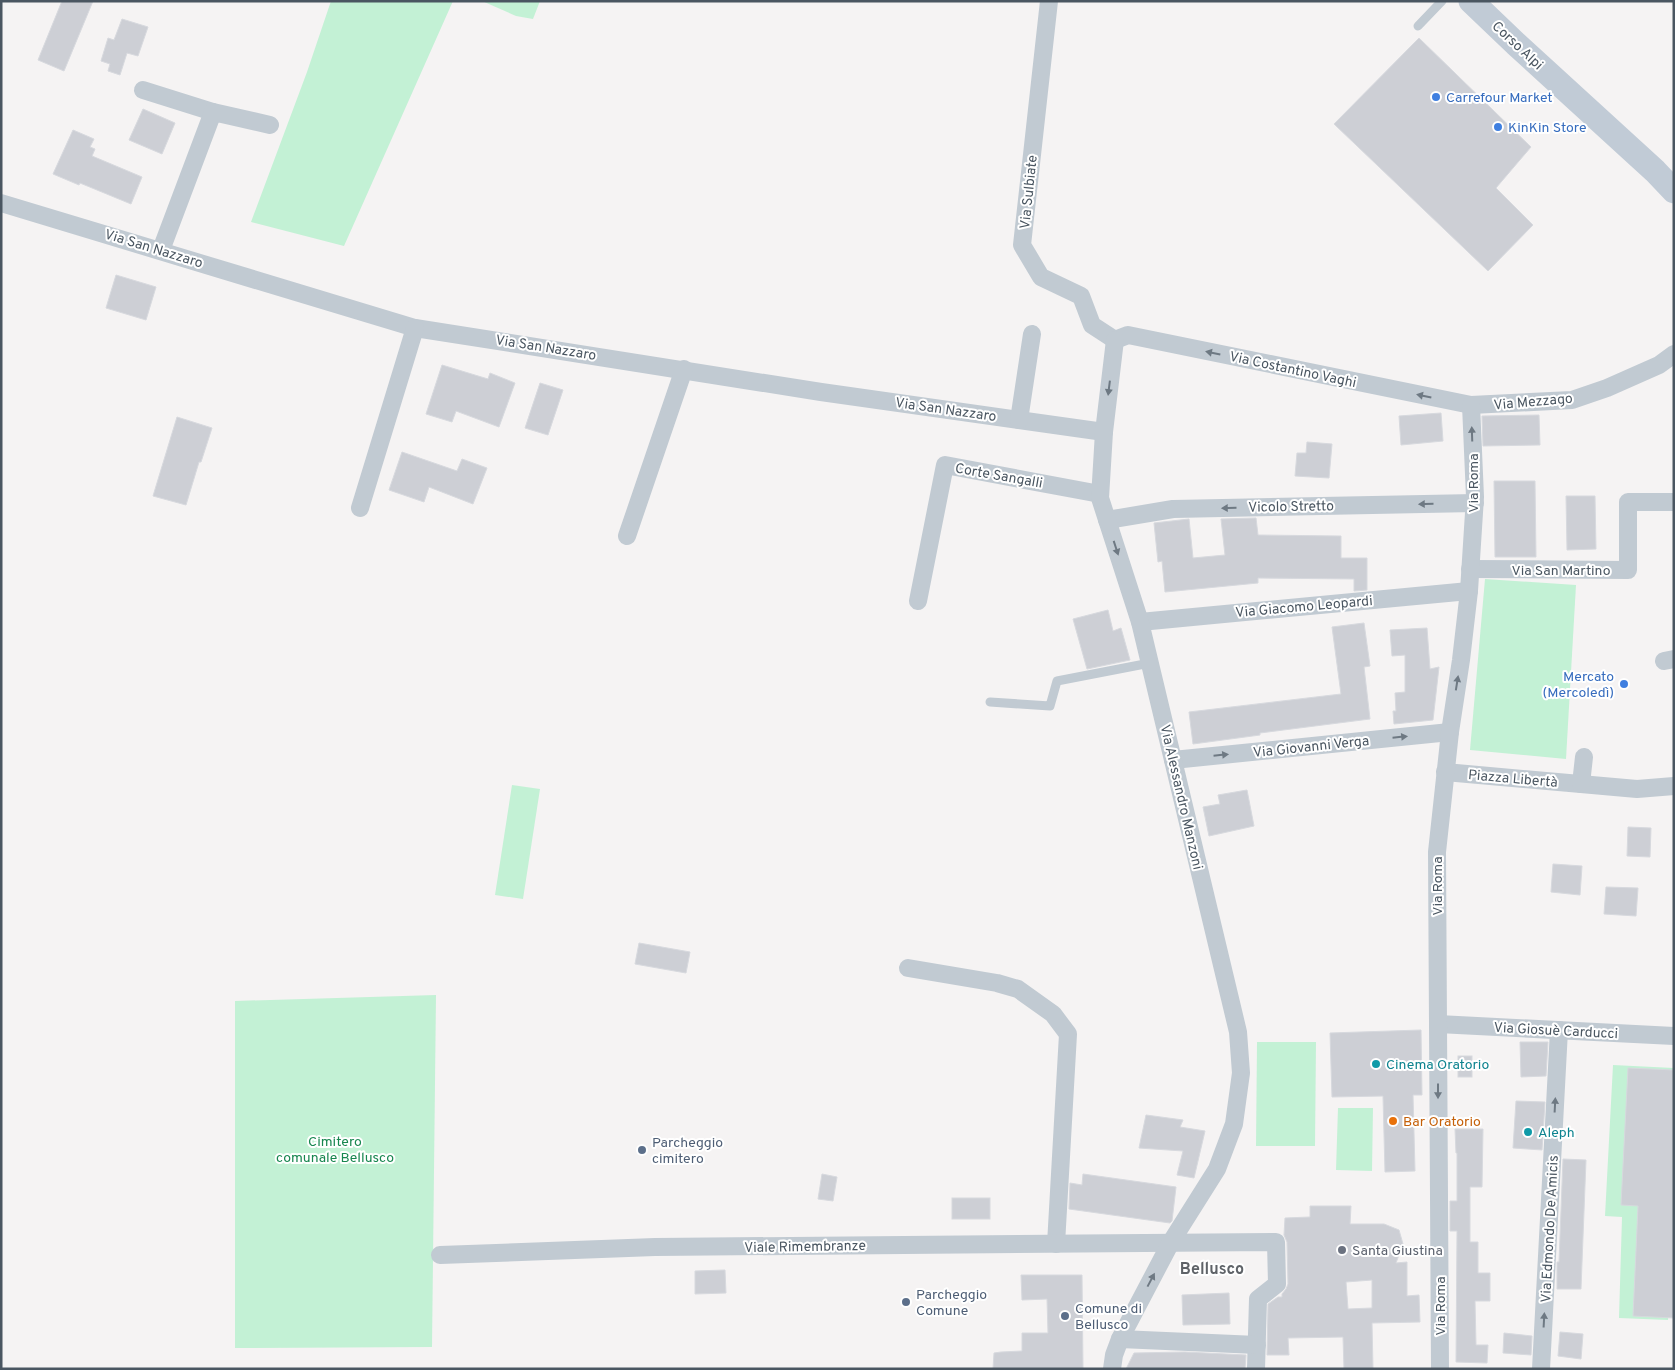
<svg xmlns="http://www.w3.org/2000/svg" width="1675" height="1370" font-family="Overpass,sans-serif">
<style>
.green{fill:#c3f1d5}
.building{fill:#cdcfd5;stroke:#d7d9de;fill-rule:evenodd}
.lines{fill:none;stroke-linecap:round;stroke-linejoin:round}
.service{stroke:#c1cad2;stroke-width:9}
.minor{stroke:#c1cad2;stroke-width:18}
.secondary{stroke:#c1cbd6;stroke-width:25}
.oneway{fill:#6e7983}
.shop-dot{fill:#3f7fe0;stroke:#fff;stroke-width:2}
.culture-dot{fill:#0f9aa8;stroke:#fff;stroke-width:2}
.food-dot{fill:#e8710a;stroke:#fff;stroke-width:2}
.service-dot{fill:#5c6f8a;stroke:#fff;stroke-width:2}
.worship-dot{fill:#6b7280;stroke:#fff;stroke-width:2}
.labels{text-anchor:middle;stroke-width:4;stroke-linejoin:round;paint-order:stroke}
.street-label{font-size:14px;fill:#4a5661;stroke:#fff}
.shop-label{font-size:14px;fill:#366cbe;stroke:#fff;text-anchor:start}
.culture-label{font-size:14px;fill:#0d838f;stroke:#fff;text-anchor:start}
.food-label{font-size:14px;fill:#c56008;stroke:#fff;text-anchor:start}
.park-label{font-size:14px;fill:#17864f;stroke:#fff}
.service-label{font-size:14px;fill:#4e5e75;stroke:#fff;text-anchor:start}
.worship-label{font-size:14px;fill:#5b616d;stroke:#fff;text-anchor:start}
.quarter-label{font-size:16px;font-weight:bold;fill:#5f6368;stroke:#fff}
</style>
<rect width="100%" height="100%" fill="#f5f3f3"/>
<g class="green">
<polygon points="331,1 453,1 344,246 251,222 307,72"/>
<polygon points="482,1 540,1 533,19 516,16"/>
<polygon points="1485,579 1576,585 1566,759 1470,750"/>
<polygon points="512,785 540,789 523,899 495,895"/>
<polygon points="436,995 432,1347 235,1348 235,1001"/>
<polygon points="1257,1042 1316,1042 1315,1146 1256,1146"/>
<polygon points="1613,1065 1674,1068 1674,1280 1671,1280 1668,1320 1619,1318 1622,1217 1605,1216"/>
<polygon points="1338,1108 1373,1108 1372,1171 1336,1170"/>
</g>
<g class="building">
<polygon points="62,1 93,1 64,71 38,60"/>
<polygon points="122,19 148,27 138,56 127,53 120,75 108,71 110,64 101,61 108,38 114,40"/>
<polygon points="1419,38 1531,147 1496,188 1533,225 1488,271 1334,124"/>
<polygon points="143,109 175,123 162,154 129,140"/>
<polygon points="73,130 94,139 90,147 95,149 92,156 142,177 131,204 80,183 79,185 53,174"/>
<polygon points="116,275 156,287 146,320 106,308"/>
<polygon points="442,365 488,379 490,373 515,383 499,427 456,411 452,422 426,414"/>
<polygon points="540,383 563,390 548,435 525,428"/>
<polygon points="1441,413 1443,441 1401,445 1399,416"/>
<polygon points="1539,415 1540,445 1483,446 1482,416"/>
<polygon points="177,417 212,428 201,462 199,462 186,505 153,496"/>
<polygon points="1307,442 1332,444 1329,478 1295,476 1297,453 1306,453"/>
<polygon points="402,452 457,471 462,459 487,468 473,504 429,487 424,502 389,490"/>
<polygon points="1494,481 1535,481 1536,557 1495,557"/>
<polygon points="1566,496 1595,496 1596,549 1567,550"/>
<polygon points="1256,518 1258,535 1341,536 1341,558 1367,558 1367,590 1354,591 1354,579 1258,578 1258,583 1165,592 1162,561 1158,562 1154,523 1189,519 1193,558 1225,555 1221,519"/>
<polygon points="1108,610 1113,631 1121,628 1130,660 1087,669 1073,619"/>
<polygon points="1364,623 1370,666 1364,667 1370,719 1260,733 1260,735 1193,744 1189,712 1341,694 1332,627"/>
<polygon points="1427,628 1430,669 1439,667 1433,720 1394,724 1393,711 1396,711 1395,693 1405,692 1405,655 1392,656 1390,630"/>
<polygon points="1247,790 1254,826 1209,836 1203,807 1220,804 1218,795"/>
<polygon points="1628,827 1651,828 1650,857 1627,856"/>
<polygon points="1553,864 1582,866 1580,895 1551,892"/>
<polygon points="1606,887 1638,888 1636,916 1604,914"/>
<polygon points="639,943 690,952 686,973 635,964"/>
<polygon points="1421,1030 1422,1095 1413,1095 1415,1171 1385,1172 1383,1096 1332,1097 1330,1033"/>
<polygon points="1520,1042 1548,1042 1546,1076 1521,1077"/>
<rect x="1458" y="1056" width="14" height="21"/>
<polygon points="1628,1068 1674,1070 1674,1318 1633,1316 1638,1206 1621,1205"/>
<polygon points="1516,1101 1545,1102 1542,1150 1513,1148"/>
<polygon points="1146,1115 1183,1120 1180,1127 1205,1131 1194,1178 1177,1175 1183,1151 1139,1148"/>
<polygon points="1455,1129 1483,1129 1482,1187 1470,1187 1470,1242 1478,1242 1478,1273 1490,1273 1490,1301 1475,1301 1476,1345 1488,1345 1487,1363 1456,1362 1457,1231 1450,1231 1450,1201 1457,1201 1457,1153 1456,1153"/>
<polygon points="1563,1159 1586,1160 1581,1289 1557,1289 1557,1262 1559,1262"/>
<polygon points="822,1174 837,1177 833,1201 818,1199"/>
<polygon points="1083,1174 1176,1187 1172,1221 1170,1223 1069,1209 1070,1183 1082,1185"/>
<rect x="952" y="1198" width="38" height="21"/>
<path d="M1310,1206H1351L1350,1224H1384L1399,1230L1403,1244L1396,1263L1407,1262V1296L1419,1295L1420,1322L1372,1323L1373,1369H1344L1343,1337L1288,1338L1289,1355H1267L1268,1304L1278,1297H1282V1294L1286,1289L1288,1284L1287,1242L1284,1235L1285,1218L1310,1217ZM1372,1280V1308L1348,1309L1346,1282Z"/>
<polygon points="725,1270 726,1293 695,1294 695,1271"/>
<polygon points="1021,1275 1082,1275 1083,1369 993,1369 994,1353 1001,1352 1022,1351 1022,1333 1048,1333 1047,1299 1022,1300"/>
<polygon points="1229,1293 1230,1324 1183,1325 1182,1295"/>
<polygon points="1560,1332 1583,1334 1581,1359 1558,1356"/>
<polygon points="1504,1333 1532,1336 1531,1355 1503,1353"/>
<polygon points="1185,1352 1246,1355 1245,1369 1126,1369 1134,1353"/>
</g>
<g class="lines">
<g class="service">
<polyline points="1418,26 1442,1"/>
<polyline points="990,702 1050,706 1057,681 1150,663"/>
</g>
<g class="minor">
<polyline points="1049,1 1022,245 1041,277 1081,296 1092,325 1115,340"/>
<polyline points="143,90 213,112"/>
<polyline points="1,203 415,328 821,392 1104,432"/>
<polyline points="161,250 213,112 270,125"/>
<polyline points="1115,340 1128,335 1471,405 1572,400 1607,388 1659,365 1674,354"/>
<polyline points="1019,420 1032,334"/>
<polyline points="360,508 415,328"/>
<polyline points="1107,520 1173,509 1475,503"/>
<polyline points="627,536 684,369"/>
<polyline points="1470,569 1628,570 1628,502 1674,502"/>
<polyline points="918,601 945,465 1100,494"/>
<polyline points="1140,622 1469,591"/>
<polyline points="1664,661 1674,659"/>
<polyline points="1173,760 1450,732"/>
<polyline points="1445,772 1637,789 1674,786"/>
<polyline points="1581,784 1584,757"/>
<polyline points="908,968 997,983 1018,989 1053,1014 1068,1034 1056,1244"/>
<polyline points="1438,1024 1674,1036"/>
<polyline points="440,1255 655,1247 1276,1242 1277,1284 1258,1299 1256,1369"/>
<polyline points="1120,1339 1257,1345"/>
<polyline points="1112,1369 1114,1355 1120,1339 1171,1242 1217,1169 1234,1124 1241,1073 1238,1032 1140,622 1100,498 1104,432 1115,340"/>
<polyline points="1440,1369 1437,852 1450,732 1461,660 1469,591 1475,497 1471,405"/>
<polyline points="1541,1369 1559,1030"/>
</g>
<polyline class="secondary" points="1471,1 1516,44 1655,171 1674,191"/>
</g>
<defs><path id="oneway-solid" d="M-6-.8H1V-3.2L6.5 0L1 3.2V.8H-6Z" transform="scale(1.25)"/></defs>
<g class="oneway">
<use href="#oneway-solid" transform="translate(1213 353) rotate(-168)"/>
<use href="#oneway-solid" transform="translate(1109 388) rotate(97)"/>
<use href="#oneway-solid" transform="translate(1424 396) rotate(-168)"/>
<use href="#oneway-solid" transform="translate(1472 434) rotate(-92)"/>
<use href="#oneway-solid" transform="translate(1426 504) rotate(179)"/>
<use href="#oneway-solid" transform="translate(1229 508) rotate(179)"/>
<use href="#oneway-solid" transform="translate(1116 548) rotate(72)"/>
<use href="#oneway-solid" transform="translate(1457 683) rotate(-81)"/>
<use href="#oneway-solid" transform="translate(1400 737) rotate(-6)"/>
<use href="#oneway-solid" transform="translate(1221 755) rotate(-6)"/>
<use href="#oneway-solid" transform="translate(1438 1091) rotate(90)"/>
<use href="#oneway-solid" transform="translate(1555 1105) rotate(-87)"/>
<use href="#oneway-solid" transform="translate(1151 1280) rotate(-62)"/>
<use href="#oneway-solid" transform="translate(1544 1320) rotate(-87)"/>
</g>
<g class="shop-dot">
<circle cx="1436" cy="97" r="5"/>
<circle cx="1498" cy="127" r="5"/>
<circle cx="1624" cy="684" r="5"/>
</g>
<g class="culture-dot">
<circle cx="1376" cy="1064" r="5"/>
<circle cx="1528" cy="1132" r="5"/>
</g>
<circle class="food-dot" cx="1393" cy="1121" r="5"/>
<g class="service-dot">
<circle cx="642" cy="1150" r="5"/>
<circle cx="906" cy="1302" r="5"/>
<circle cx="1065" cy="1316" r="5"/>
</g>
<circle class="worship-dot" cx="1342" cy="1250" r="5"/>
<g class="labels">
<g class="street-label">
<text transform="translate(1518 45) rotate(43)" y="5">Corso Alpi</text>
<text transform="translate(1028 192) rotate(-84)" y="5">Via Sulbiate</text>
<text transform="translate(154 248) rotate(17)" y="5">Via San Nazzaro</text>
<text transform="translate(546 347) rotate(9)" y="5">Via San Nazzaro</text>
<text transform="translate(1293 369) rotate(12)" y="5">Via Costantino Vaghi</text>
<text transform="translate(1533 401) rotate(-5)" y="5">Via Mezzago</text>
<text transform="translate(946 409) rotate(8)" y="5">Via San Nazzaro</text>
<text transform="translate(999 475) rotate(10)" y="5">Corte Sangalli</text>
<text transform="translate(1473 483) rotate(-90)" y="5">Via Roma</text>
<text transform="translate(1291 506) rotate(-1)" y="5">Vicolo Stretto</text>
<text x="1561" y="575">Via San Martino</text>
<text transform="translate(1304 606) rotate(-5)" y="5">Via Giacomo Leopardi</text>
<text transform="translate(1311 746) rotate(-6)" y="5">Via Giovanni Verga</text>
<text transform="translate(1513 778) rotate(5)" y="5">Piazza Libertà</text>
<text transform="translate(1182 797) rotate(77)" y="5">Via Alessandro Manzoni</text>
<text transform="translate(1437 886) rotate(-90)" y="5">Via Roma</text>
<text transform="translate(1556 1030) rotate(3)" y="5">Via Giosuè Carducci</text>
<text transform="translate(1549 1229) rotate(-87)" y="5">Via Edmondo De Amicis</text>
<text transform="translate(805 1246) rotate(-1)" y="5">Viale Rimembranze</text>
<text transform="translate(1440 1306) rotate(-90)" y="5">Via Roma</text>
</g>
<g class="shop-label">
<text x="1446" y="102">Carrefour Market</text>
<text x="1508" y="132">KinKin Store</text>
<text x="1614" y="681" text-anchor="end">Mercato<tspan x="1614" dy="16">(Mercoledì)</tspan></text>
</g>
<g class="culture-label">
<text x="1386" y="1069">Cinema Oratorio</text>
<text x="1538" y="1137">Aleph</text>
</g>
<g class="food-label">
<text x="1403" y="1126">Bar Oratorio</text>
</g>
<g class="park-label">
<text x="335" y="1146">Cimitero<tspan x="335" dy="16">comunale Bellusco</tspan></text>
</g>
<g class="service-label">
<text x="652" y="1147">Parcheggio<tspan x="652" dy="16">cimitero</tspan></text>
<text x="916" y="1299">Parcheggio<tspan x="916" dy="16">Comune</tspan></text>
<text x="1075" y="1313">Comune di<tspan x="1075" dy="16">Bellusco</tspan></text>
</g>
<g class="worship-label">
<text x="1352" y="1255">Santa Giustina</text>
</g>
<g class="quarter-label">
<text x="1212" y="1274">Bellusco</text>
</g>
</g>
<rect width="1675" height="1370" fill="none" stroke="#4a5661" stroke-width="5"/>
</svg>
